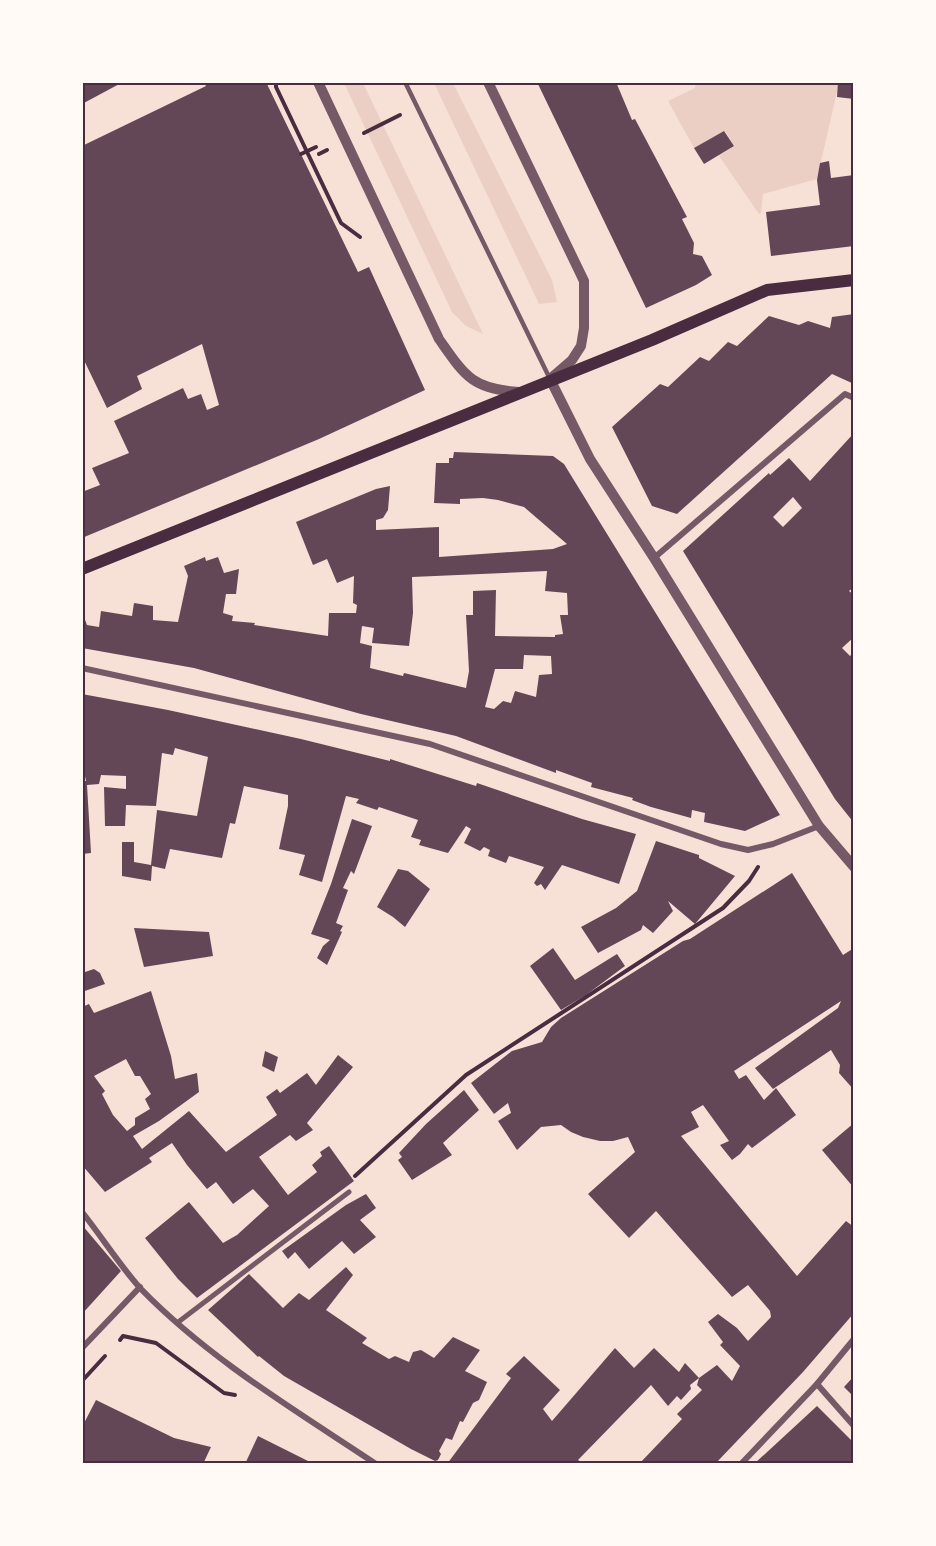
<svg xmlns="http://www.w3.org/2000/svg" width="936" height="1546" font-family="'DejaVu Sans',sans-serif">
<style>
.green{fill:#ebcfc5}
.building{fill:#644757;fill-rule:evenodd}
.lines{fill:none;stroke-linecap:round;stroke-linejoin:round}
.path{stroke:#4a2c40;stroke-width:4}
.service{stroke:#755966;stroke-width:4.5}
.pedestrian{stroke:#755966;stroke-width:5}
.minor{stroke:#755966;stroke-width:6}
.tertiary{stroke:#755966;stroke-width:10}
.secondary{stroke:#4a2c40;stroke-width:12}
.neatline{fill:none;stroke:#4a2c40;stroke-width:2}
</style>
<rect width="100%" height="100%" fill="#f7e1d7"/>
<g class="green">
<polygon points="344,83 363,83 483,334 466,326 452,312"/>
<polygon points="434,83 453,83 552,280 557,302 539,304"/>
<polygon points="696,83 839,83 817,179 763,194 761,213 759,214 719,156 734,146 725,131 694,148 668,101 695,88"/>
</g>
<g class="building">
<polygon points="82,82 123,82 82,104"/>
<polygon points="204,82 266,82 358,272 369,267 425,390 319,439 82,538 82,492 100,485 92,468 129,453 114,421 183,388 188,399 201,394 207,410 219,405 202,344 137,376 142,389 107,408 82,356 82,146 206,86"/>
<polygon points="537,82 616,82 632,120 635,119 687,217 682,219 694,243 693,254 702,256 712,275 696,285 646,308"/>
<polygon points="838,82 854,82 854,99 837,97"/>
<polygon points="724,131 734,146 704,164 694,148"/>
<polygon points="829,161 831,178 854,175 854,246 771,256 766,212 820,205 817,180 820,163"/>
<polygon points="854,314 854,384 832,374 677,514 652,506 612,427 660,384 668,387 700,357 709,361 728,342 737,346 769,316 799,325 808,321 830,328 832,317"/>
<path d="M854,433V587L849,591L854,595V637L842,648L850,656L854,652V823L835,799L683,551L769,473L770,475L789,458L810,481ZM793,497L802,508L783,527L773,517Z"/>
<path d="M454,452L553,456L564,464L780,815L745,831L704,822L705,813L692,810L691,818L651,807L632,800L633,798L591,787L592,783L556,770V773L456,736L361,714L194,668L82,648V612L87,625L99,627L101,611L132,616L134,603L153,606V620L178,622L188,576L184,566L205,557L206,561L218,557L224,573L239,569L236,594H226L223,613L233,616L232,621L255,623L254,625L328,636L329,613H356L357,605L353,603L354,576L337,583L327,559L313,565L296,522L376,489L390,486L388,510L383,518L376,520V530L439,527V557L553,549L567,544L524,507L498,500L483,498L460,499V504L434,503L436,463H449V458H453ZM547,571L545,591L567,593L568,615H560L563,634L555,635V637L495,636L496,590L473,591V615H466L469,671L466,688L404,673L403,676L370,668L372,646L360,643L362,626L374,628L372,643L409,646L413,613L412,577ZM524,655L551,656L552,674L539,675L536,697L515,691L511,703L503,701L494,709L485,707L495,669H523Z"/>
<polygon points="82,694 168,710 301,739 390,761 390,759 476,786 477,783 582,819 636,834 619,884 562,865 545,890 541,884 537,886 534,883 544,867 509,856 506,863 488,856 490,850 484,847 480,851 464,843 471,829 466,826 448,853 419,845 421,840 411,837 418,820 379,807 377,810 356,803 359,799 346,796 322,882 299,875 305,855 279,849 288,806 288,795 244,786 235,824 230,823 222,858 170,849 165,869 152,866 151,881 122,876 122,842 134,842 134,862 151,865 157,810 197,816 208,757 175,748 173,755 162,753 156,806 126,805 125,826 105,826 104,787 126,789 126,776 101,775 99,784 87,785 91,853 82,854 82,781 86,781 82,762"/>
<polygon points="352,819 372,826 354,874 351,871 343,888 348,890 336,923 343,926 340,931 342,932 327,965 317,958 323,946 330,940 311,934 331,884"/>
<polygon points="656,841 699,855 699,858 735,876 695,924 668,901 673,911 653,933 643,925 641,930 598,953 581,927 616,908 637,891"/>
<polygon points="398,869 408,871 430,889 405,927 393,917 377,907"/>
<polygon points="792,873 843,955 854,948 854,1090 839,1073 840,1065 831,1050 773,1089 755,1068 838,1008 841,1001 734,1071 739,1079 746,1075 764,1100 776,1088 796,1115 752,1148 748,1144 740,1154 732,1160 720,1145 729,1141 703,1105 691,1112 699,1127 681,1136 797,1276 846,1221 854,1227 854,1313 803,1372 715,1464 639,1464 682,1419 677,1414 702,1390 697,1385 699,1378 690,1385 691,1389 681,1400 677,1396 668,1406 651,1385 578,1460 584,1464 447,1464 511,1378 506,1374 524,1356 560,1390 543,1409 552,1421 615,1348 634,1368 654,1348 679,1372 685,1363 699,1378 717,1365 732,1381 740,1366 720,1345 723,1342 708,1322 718,1314 737,1328 748,1341 771,1317 770,1311 748,1285 732,1297 656,1211 629,1238 588,1194 635,1152 628,1137 613,1141 600,1141 583,1137 571,1132 561,1125 541,1127 517,1150 498,1121 511,1113 508,1103 494,1114 471,1083 512,1051 542,1042 551,1027 561,1018 683,941 690,939"/>
<polygon points="134,928 209,932 213,956 144,967"/>
<polygon points="553,948 575,980 617,954 625,966 586,995 561,1010 530,966"/>
<polygon points="94,969 100,973 105,984 82,992 82,973"/>
<path d="M151,991L171,1056L175,1079L197,1073L199,1092L159,1121L133,1136L142,1149L189,1111L226,1152L277,1115L266,1097L277,1089L280,1093L307,1073L316,1085L338,1055L353,1067L307,1123L313,1130L296,1141L290,1135L259,1157L288,1195L317,1172L312,1165L322,1156L320,1152L329,1146L354,1181L197,1298L178,1279L145,1238L189,1202L223,1243L237,1235L269,1206L253,1189L233,1204L216,1182L207,1189L187,1165L172,1143L149,1158L152,1162L105,1192L82,1165V1007L89,1004L94,1013ZM126,1059L135,1076H140L151,1094L145,1099L150,1109L135,1118V1125L127,1131L113,1115L102,1094L105,1091L94,1076Z"/>
<polygon points="265,1051 278,1057 274,1072 262,1066"/>
<polygon points="464,1090 479,1110 443,1143 452,1155 412,1180 398,1160 402,1157 399,1153 426,1124"/>
<polygon points="854,1123 854,1188 822,1150"/>
<polygon points="366,1194 376,1208 360,1220 376,1237 354,1254 342,1241 309,1269 295,1252 288,1259 282,1251 346,1205"/>
<polygon points="82,1225 121,1271 82,1314"/>
<polygon points="346,1267 353,1275 326,1310 367,1338 362,1343 389,1359 395,1356 409,1362 413,1352 421,1350 434,1358 453,1337 480,1350 465,1371 487,1382 479,1400 473,1403 463,1422 460,1421 452,1440 446,1438 439,1451 441,1454 438,1460 435,1461 411,1449 284,1376 259,1356 258,1357 208,1310 249,1274 283,1308 299,1293 309,1300"/>
<polygon points="854,1376 854,1397 844,1387"/>
<polygon points="96,1400 174,1438 211,1447 203,1464 82,1464 82,1427"/>
<polygon points="817,1406 854,1443 854,1464 754,1464"/>
<polygon points="258,1436 314,1464 245,1464"/>
</g>
<g class="lines">
<g class="path">
<polyline points="276,82 276,87 341,223 360,237"/>
<polyline points="364,133 400,115"/>
<polyline points="301,154 316,147"/>
<polyline points="319,154 327,150"/>
<polyline points="355,1176 466,1075 723,908 749,881 758,867"/>
<polyline points="120,1340 123,1336 156,1343 224,1393 235,1395"/>
<polyline points="82,1381 105,1356"/>
</g>
<polyline class="service" points="405,82 550,379"/>
<polyline class="pedestrian" points="177,1323 349,1192"/>
<g class="minor">
<polyline points="654,558 845,394 854,398"/>
<polyline points="82,668 430,744 721,844 748,850 773,844 819,826"/>
<path d="M82,1212C102,1237 120,1266 141,1289C209,1359 295,1410 376,1464"/>
<polyline points="82,1348 140,1287"/>
<polyline points="817,1384 854,1426"/>
<polyline points="741,1464 817,1384 854,1339"/>
</g>
<g class="tertiary">
<path d="M318,82L439,339C465,376 472,389 519,392"/>
<polyline points="488,82 584,281 584,328 581,346 572,360 550,379 590,459 654,558 819,826 854,867"/>
</g>
<polyline class="secondary" points="82,569 652,340 767,290 854,280"/>
</g>
<rect width="936" height="1546" fill="none" stroke="#fffaf5" stroke-width="168"/>
<rect x="84" y="84" width="768" height="1378" class="neatline"/>
</svg>
